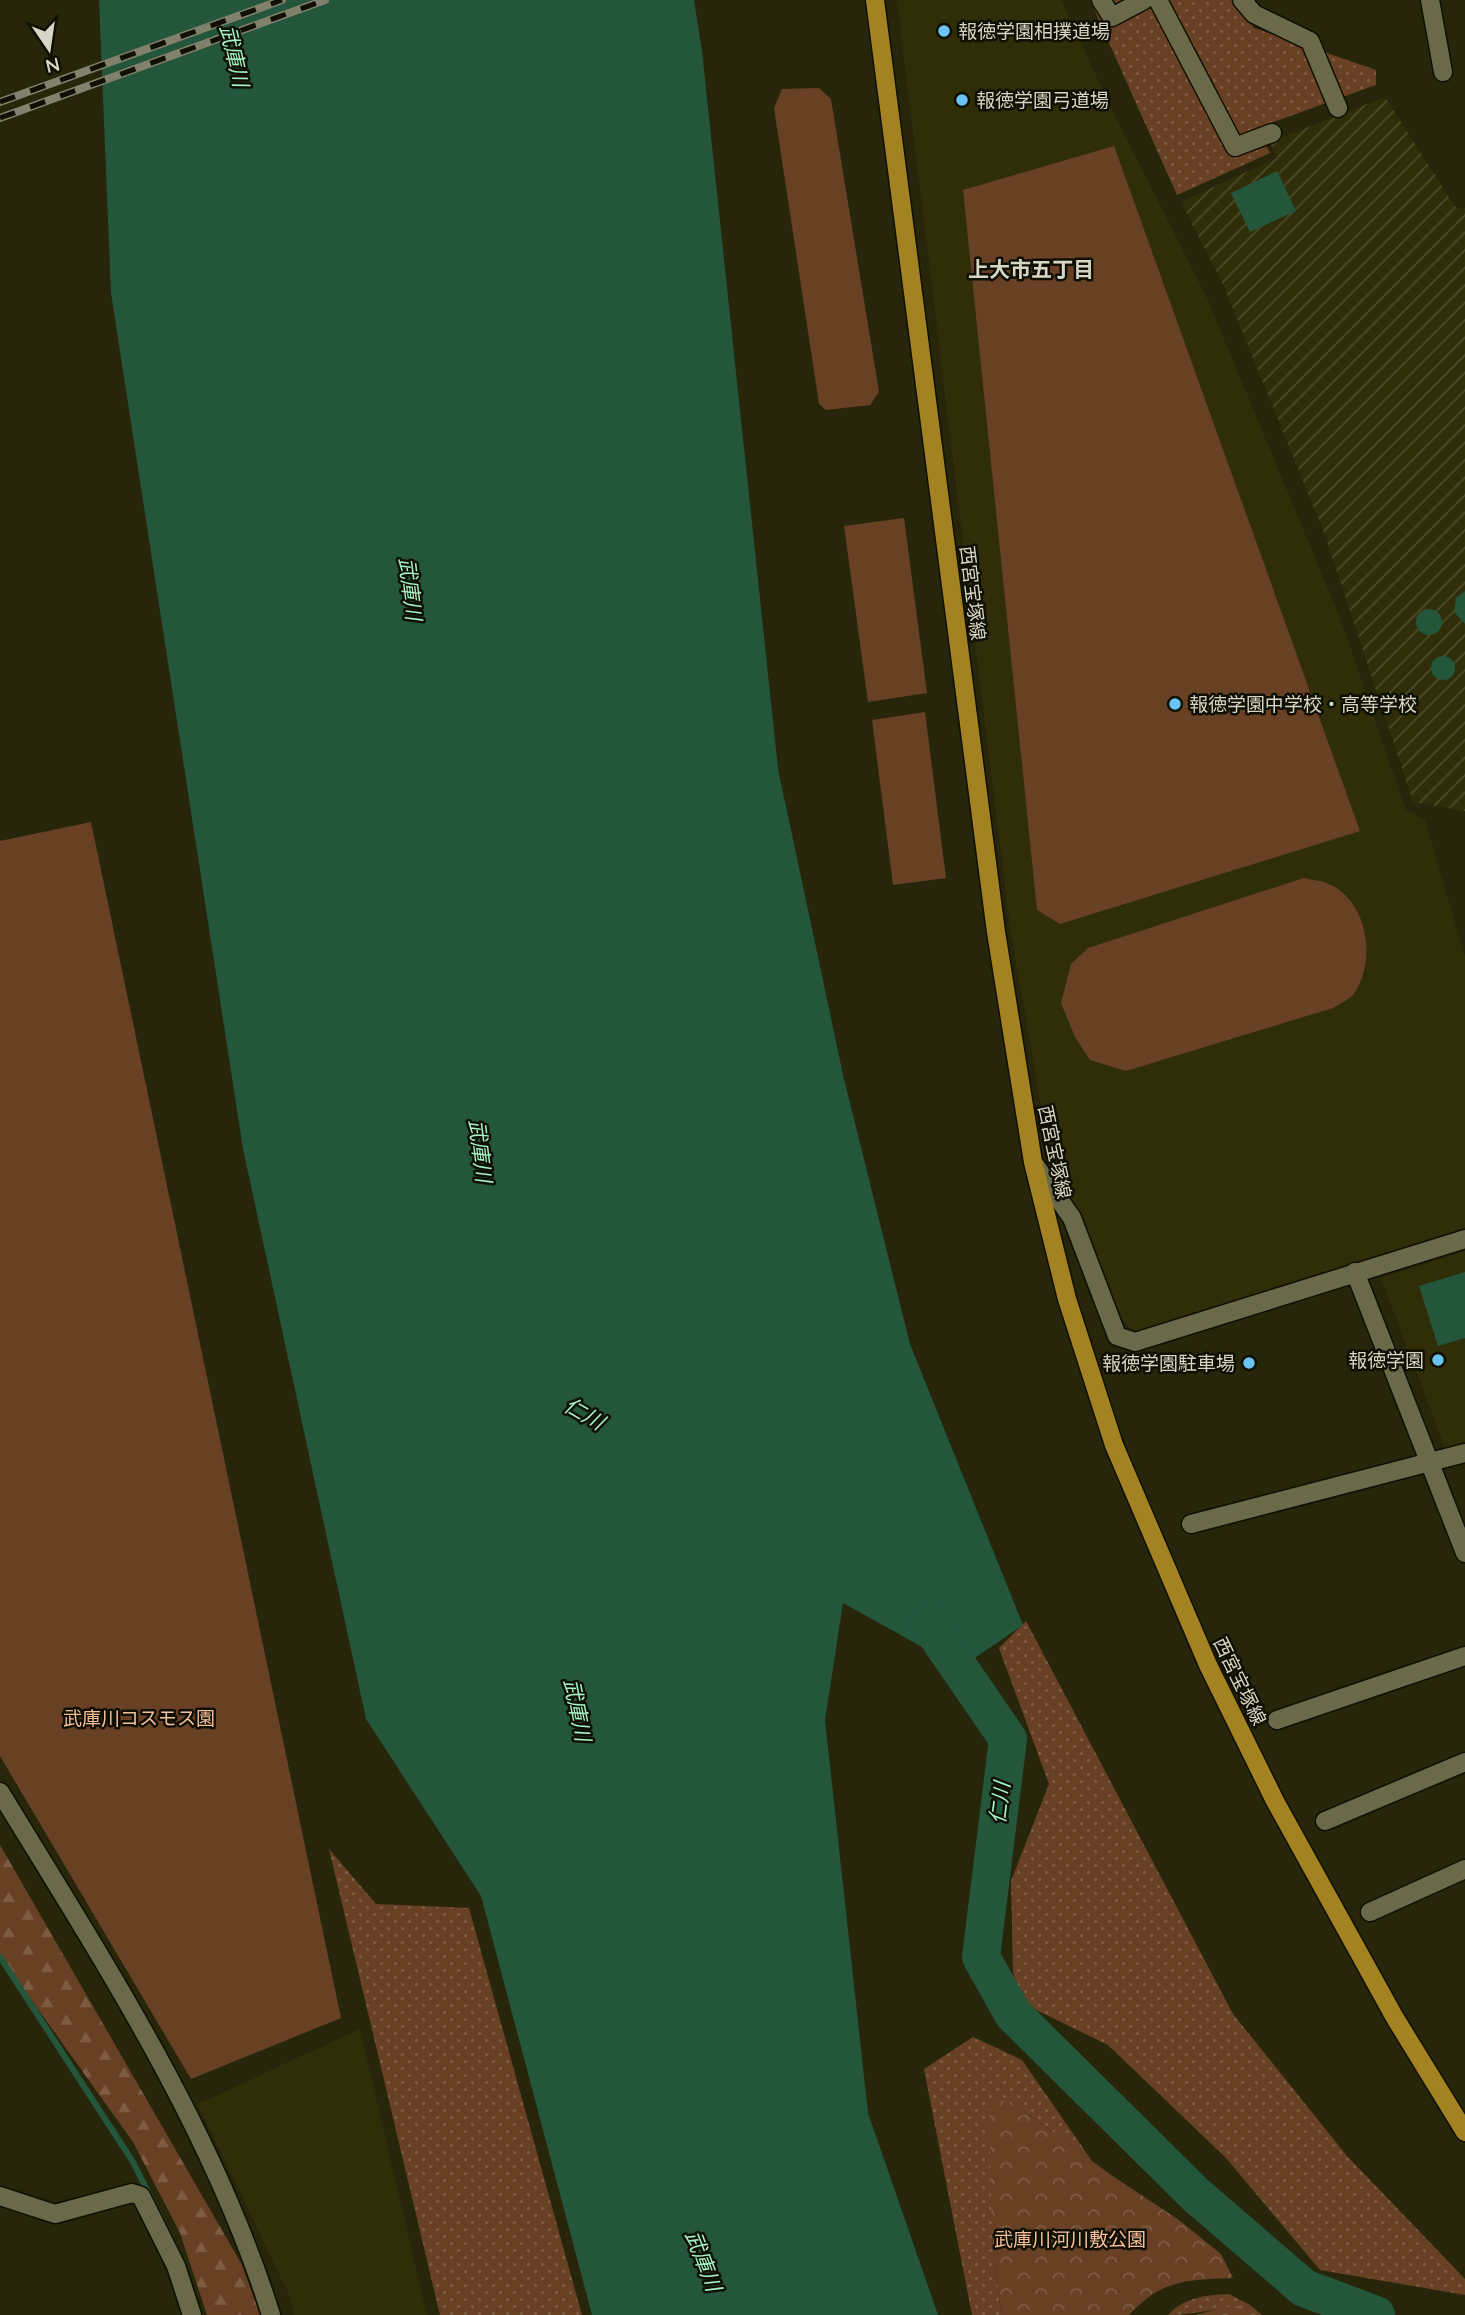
<svg xmlns="http://www.w3.org/2000/svg" width="1465" height="2315" font-family="Quicksand,'Noto Sans JP',sans-serif">
<style>
.built{fill:#2f2e08}
.industrial{fill:url(#industrial-furrows)}
.grass{fill:url(#grass-dots)}
.forest{fill:url(#forest-firs)}
.cemetery{fill:url(#cemetery-stones)}
.park{fill:url(#park-crowns)}
.garden{fill:#684124}
.water{fill:#23563b}
.lines{fill:none;stroke-linecap:round;stroke-linejoin:round}
.stream{stroke:#23563b;stroke-width:6}
.river{stroke:#23563b;stroke-width:38}
.minor-casing{stroke:#110f00;stroke-width:21}
.major-casing{stroke:#110f00;stroke-width:21}
.minor{stroke:#6a6a4b;stroke-width:18}
.major{stroke:#a28221;stroke-width:18}
.rail-casing{stroke:#82816b;stroke-width:8}
.rail{stroke:#0f0f04;stroke-width:5;stroke-dasharray:16;stroke-linecap:butt}
.poi-dot{fill:#6ac3f1;stroke:#0f0f04;stroke-width:2.5}
.labels{text-anchor:middle;stroke-width:5;stroke-linejoin:round;paint-order:stroke}
.poi-label{font-size:19px;fill:#d6d6c5;stroke:#0f0f04;text-anchor:start}
.street-label{font-size:19px;fill:#d6d6c5;stroke:#0f0f04}
.park-label{font-size:19px;fill:#f6bf98;stroke:#0f0f04}
.water-label{font-size:21px;font-style:italic;fill:#a4f4c4;stroke:#0f0f04}
.neighbourhood-label{font-size:21px;font-weight:bold;fill:#d6d6c5;stroke:#0f0f04}
</style>
<defs>
<pattern id="industrial-furrows" width="10" height="10" patternUnits="userSpaceOnUse" patternTransform="scale(1.75)"><rect width="10" height="10" fill="#2f2e08"/><path d="M-1 1l2-2M0 10L10 0M9 11l2-2" fill="none" stroke="#4c4c2a"/></pattern>
<pattern id="grass-dots" width="8" height="8" patternUnits="userSpaceOnUse" patternTransform="scale(1.75)"><rect width="8" height="8" fill="#684124"/><path d="M2 2h.1M6 6h.1" fill="none" stroke="#7d5c42" stroke-width="1.8" stroke-linecap="round"/></pattern>
<pattern id="forest-firs" width="22" height="20" patternUnits="userSpaceOnUse" patternTransform="scale(1.75)"><rect width="22" height="20" fill="#684124"/><path d="M5 1l3.5 6h-7zM16 11l3.5 6h-7z" fill="#7d5c42"/></pattern>
<pattern id="cemetery-stones" width="16" height="16" patternUnits="userSpaceOnUse" patternTransform="scale(1.75)"><rect width="16" height="16" fill="#684124"/><path d="M2 7V4a2 2 0 0 1 4 0v3zM10 15v-3a2 2 0 0 1 4 0v3z" fill="#7d5c42"/></pattern>
<pattern id="park-crowns" width="20" height="18" patternUnits="userSpaceOnUse" patternTransform="scale(1.75)"><rect width="20" height="18" fill="#684124"/><path d="M2 6a3 3 0 1 1 6 0M12 15a3 3 0 1 1 6 0" fill="none" stroke="#7d5c42"/></pattern>
</defs>
<rect width="100%" height="100%" fill="#27260a"/>
<g class="built">
<polygon points="897,0 1061,0 1114,114 1207,298 1339,615 1406,810 1425,820 1465,956 1465,1232 1136,1333 1119,1317 1083,1219 1051,1165 1010,928"/>
<polygon points="1465,1251 1465,1442 1445,1448 1381,1278"/>
<polygon points="360,2029 427,2315 294,2315 291,2299 198,2104"/>
</g>
<polygon class="industrial" points="1385,97 1456,208 1465,208 1465,811 1413,802 1325,535 1223,284 1181,202 1277,158 1270,142"/>
<g class="grass">
<polygon points="1090,0 1234,0 1254,28 1376,70 1376,85 1257,128 1270,153 1177,195"/>
<polygon points="1026,1621 1233,2014 1347,2156 1465,2279 1465,2295 1320,2270 1226,2158 1108,2045 1020,2002 1013,1972 1011,1881 1049,1784 999,1648"/>
<polygon points="329,1849 376,1904 469,1908 582,2315 440,2315"/>
<polygon points="973,2037 1022,2060 1092,2161 1012,2102 992,2233 1001,2315 972,2315 924,2069"/>
<path d="M1229,2294L1250,2305C1222,2307 1196,2315 1168,2315C1185,2297 1206,2295 1229,2294Z"/>
</g>
<polygon class="forest" points="0,1845 242,2265 260,2315 207,2315 180,2233 133,2142 0,1956"/>
<polygon class="cemetery" points="1250,2305 1262,2315 1196,2315 1225,2307"/>
<path class="park" d="M998,2100L1012,2102L1111,2175L1179,2220L1221,2254L1233,2278C1187,2280 1162,2279 1129,2315H1001L992,2233L989,2111Z"/>
<g class="garden">
<polygon points="819,88 831,99 879,392 870,405 826,410 819,404 774,108 782,89"/>
<polygon points="1114,146 1360,831 1060,924 1037,910 963,190"/>
<polygon points="904,518 927,693 868,702 844,526"/>
<polygon points="925,712 946,878 893,885 872,720"/>
<polygon points="91,822 341,2018 191,2079 0,1756 0,841"/>
<path d="M1304,878C1313,880 1323,881 1331,885C1368,903 1376,960 1355,992C1351,999 1339,1004 1333,1008L1126,1071L1090,1060L1075,1037L1061,1003L1071,964L1088,948Z"/>
</g>
<g class="water">
<polygon points="99,0 694,0 702,51 778,769 844,1079 910,1344 1023,1625 960,1668 843,1603 825,1720 868,2113 938,2315 592,2315 481,1896 366,1719 243,1149 111,293"/>
<polygon points="1277,171 1296,211 1250,232 1231,193"/>
<polygon points="1465,591 1465,624 1454,612 1456,598"/>
<circle cx="1429" cy="622" r="13"/>
<circle cx="1443" cy="668" r="12"/>
<polygon points="1465,1272 1465,1338 1438,1346 1419,1286"/>
</g>
<g class="lines">
<polyline class="stream" points="0,1957 133,2162 180,2257"/>
<polyline class="river" points="929,1624 1008,1739 981,1957 1013,2014 1196,2195 1304,2288 1376,2315"/>
<g class="minor-casing">
<g id="minor">
<polyline points="1101,0 1112,17 1144,0"/>
<polyline points="1158,0 1235,147 1272,133"/>
<polyline points="1242,0 1254,14 1310,41 1338,108"/>
<polyline points="1430,0 1443,72"/>
<polyline points="1035,1165 1072,1218 1117,1336 1135,1342 1465,1239"/>
<polyline points="1355,1272 1465,1553"/>
<polyline points="1191,1524 1465,1453"/>
<polyline points="1277,1720 1465,1656"/>
<path d="M0,1792C102,1959 212,2127 271,2315"/>
<polyline points="1325,1821 1465,1762"/>
<polyline points="1370,1912 1465,1869"/>
<polyline points="0,2196 55,2214 132,2193 141,2196 176,2266 192,2315"/>
</g>
</g>
<g class="major-casing">
<polyline id="major" points="875,0 996,932 1033,1162 1067,1299 1114,1445 1208,1665 1275,1801 1395,2018 1465,2132"/>
</g>
<use href="#minor" class="minor"/>
<use href="#major" class="major"/>
<g class="rail-casing">
<g id="rail">
<polyline points="0,102 282,0"/>
<polyline points="0,118 325,0"/>
</g>
</g>
<use href="#rail" class="rail"/>
</g>
<g class="poi-dot">
<circle cx="944" cy="31" r="7"/>
<circle cx="962" cy="100" r="7"/>
<circle cx="1175" cy="704" r="7"/>
<circle cx="1438" cy="1360" r="7"/>
<circle cx="1249" cy="1363" r="7"/>
</g>
<g class="labels">
<g class="poi-label">
<text x="958" y="38">報徳学園相撲道場</text>
<text x="976" y="107">報徳学園弓道場</text>
<text x="1189" y="711">報徳学園中学校・高等学校</text>
<text x="1424" y="1367" text-anchor="end">報徳学園</text>
<text x="1235" y="1370" text-anchor="end">報徳学園駐車場</text>
</g>
<g class="street-label">
<text transform="translate(973 593) rotate(83)" y="7">西宮宝塚線</text>
<text transform="translate(1055 1152) rotate(78)" y="7">西宮宝塚線</text>
<text transform="translate(1240 1681) rotate(64)" y="7">西宮宝塚線</text>
</g>
<g class="park-label">
<text x="139" y="1725">武庫川コスモス園</text>
<text x="1070" y="2246">武庫川河川敷公園</text>
</g>
<g class="water-label">
<text transform="translate(234 56) rotate(77)" y="7">武庫川</text>
<text transform="translate(410 589) rotate(83)" y="7">武庫川</text>
<text transform="translate(480 1151) rotate(83)" y="7">武庫川</text>
<text transform="translate(584 1414) rotate(30)" y="7">仁川</text>
<text transform="translate(577 1710) rotate(79)" y="7">武庫川</text>
<text transform="translate(1000 1803) rotate(-83)" y="7">仁川</text>
<text transform="translate(703 2261) rotate(69)" y="7">武庫川</text>
</g>
<g class="neighbourhood-label">
<text x="1031" y="277">上大市五丁目</text>
</g>
</g>
<g transform="translate(49 49) rotate(167)" stroke="#0f0f04" stroke-width="5" paint-order="stroke">
<path d="M0-5L12 26L0 18L-12 26Z" fill="#d6d6c5"/>
<text y="-10" font-size="19" font-weight="bold" text-anchor="middle" fill="#d6d6c5">N</text>
</g>
</svg>
